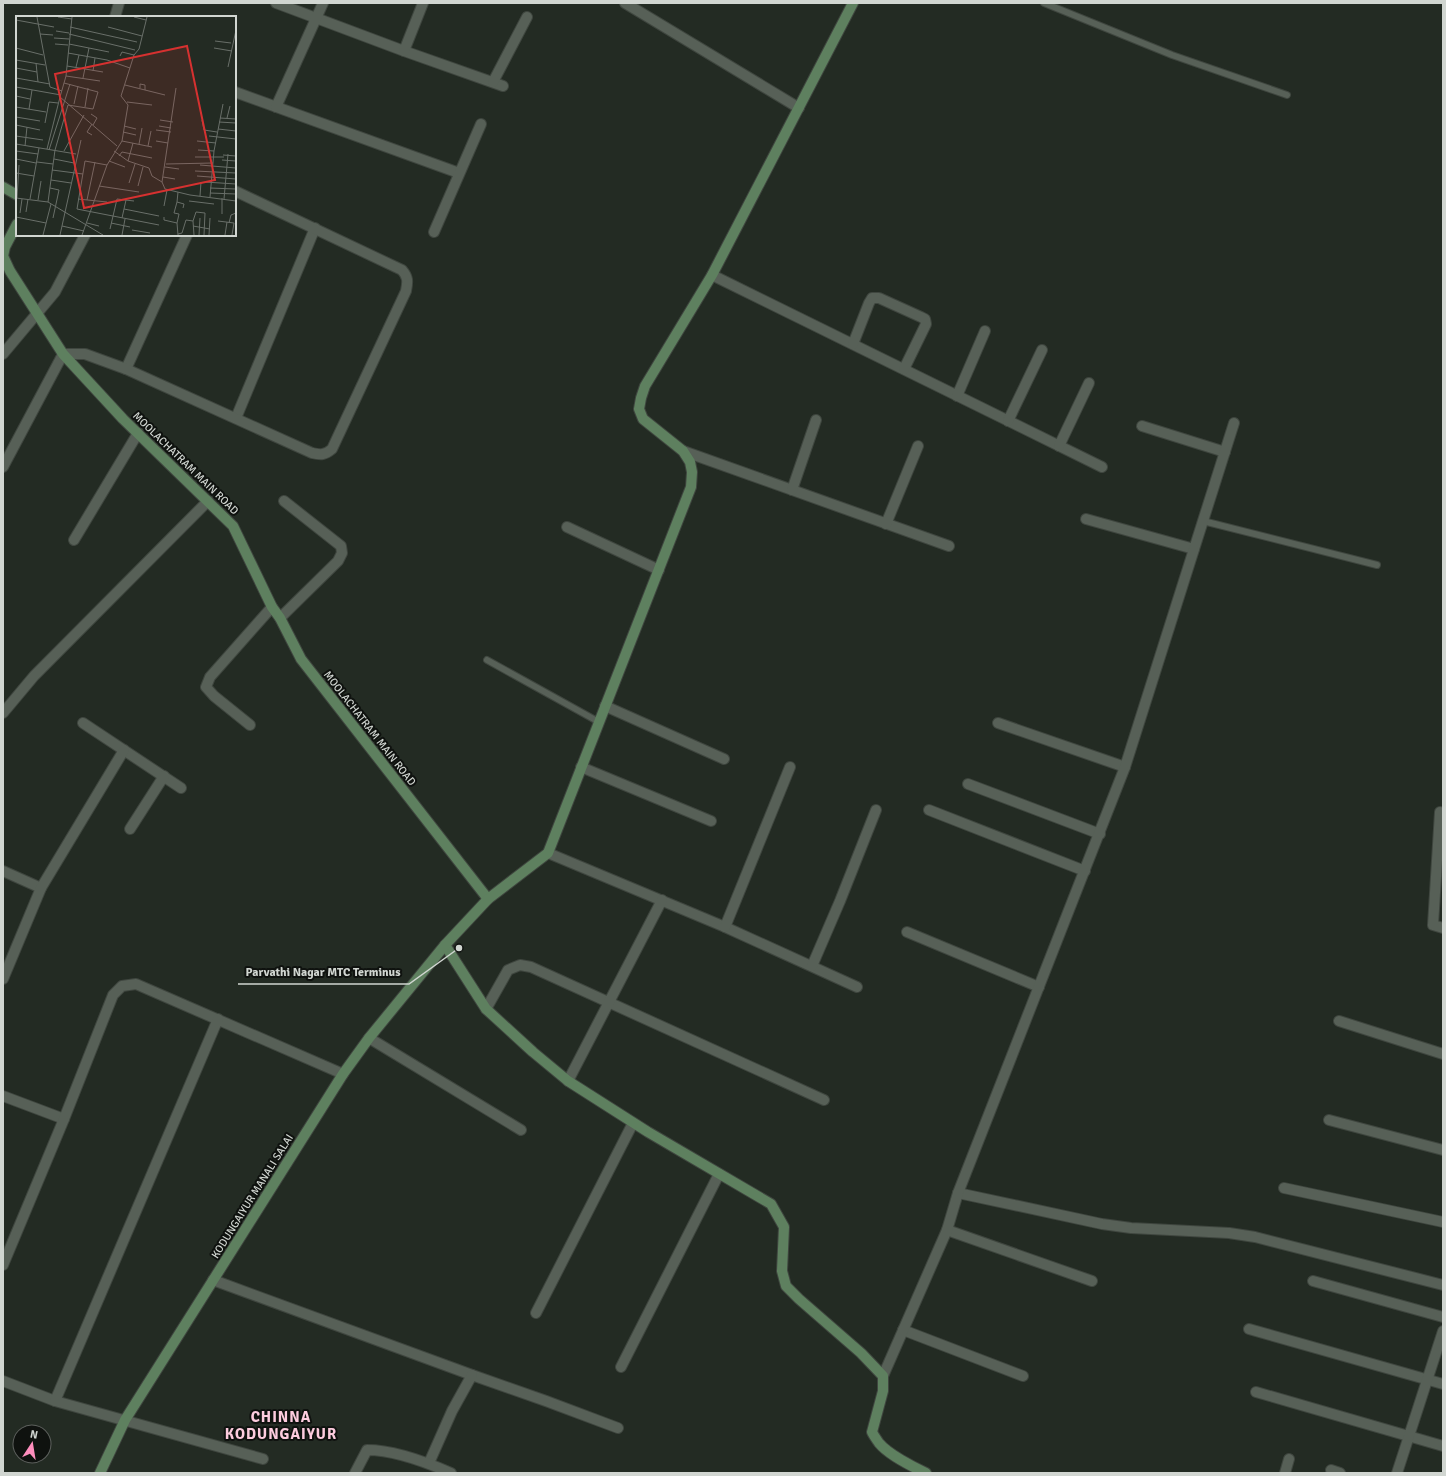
<svg xmlns="http://www.w3.org/2000/svg" width="1446" height="1476" font-family="Signika,sans-serif">
<style>
.lines{fill:none;stroke-linecap:round;stroke-linejoin:round}
.lane-casing{stroke:#3f463f;stroke-width:8}
.street-casing{stroke:#3f463f;stroke-width:12}
.secondary-casing{stroke:#3f463f;stroke-width:12}
.lane{stroke:#576057;stroke-width:6}
.street{stroke:#576057;stroke-width:10}
.secondary{stroke:#5e805f;stroke-width:10}
.labels{text-anchor:middle;stroke-width:4;stroke-linejoin:round;paint-order:stroke}
.street-label{font-size:11px;fill:#d1d6d1;stroke:#0f120f}
.district-label{font-size:15px;font-weight:bold;letter-spacing:1px;fill:#fdccde;stroke:#0f120f}
.inset-road{fill:none;stroke:#696f69;stroke-width:1}
.view{fill:#d63130;fill-opacity:0.15;stroke:#d63130;stroke-width:2}
.inset-edge{fill:none;stroke:#d1d6d1;stroke-width:2}
.leader{fill:none;stroke:#d1d6d1;stroke-width:1.5}
.callout-dot{fill:#d1d6d1;stroke:#0f120f;stroke-width:1.5}
.callout-label{font-size:12px;text-anchor:middle;font-weight:bold;fill:#d1d6d1;stroke:#0f120f;stroke-width:4;stroke-linejoin:round;paint-order:stroke}
</style>
<rect width="100%" height="100%" fill="#232b23"/>
<g class="lines">
<g class="lane-casing">
<g id="lane">
<polyline points="1044,3 1172,55 1287,95"/>
<polyline points="1203,521 1377,565"/>
<polyline points="487,660 599,722"/>
</g>
</g>
<g class="street-casing">
<g id="street">
<polyline points="276,3 404,51 503,86"/>
<polyline points="625,3 799,108"/>
<polyline points="115,17 119,3"/>
<polyline points="404,51 423,3"/>
<polyline points="493,82 527,17"/>
<polyline points="235,92 459,173"/>
<polyline points="276,107 323,3"/>
<polyline points="434,232 481,124"/>
<polyline points="712,275 1102,467"/>
<polyline points="853,344 869,303 872,298 879,298 921,317 925,319 926,324 904,369"/>
<polyline points="3,354 55,292 85,235"/>
<polyline points="126,369 187,235"/>
<polyline points="957,396 985,331"/>
<polyline points="236,418 315,228"/>
<polyline points="1008,421 1042,350"/>
<polyline points="1142,426 1225,452"/>
<polyline points="1059,446 1089,383"/>
<polyline points="683,451 949,546"/>
<path d="M3,467L63,354H85L126,369L312,453C321,455 325,455 332,449L406,291C408,281 408,277 402,270L235,191"/>
<polyline points="792,490 816,420"/>
<polyline points="1086,519 1194,549"/>
<polyline points="886,524 918,446"/>
<polyline points="567,527 659,570"/>
<polyline points="74,540 138,433"/>
<polyline points="280,618 338,561 342,553 341,546 284,501"/>
<polyline points="605,706 724,759"/>
<polyline points="3,713 34,676 208,501"/>
<polyline points="83,723 181,788"/>
<polyline points="998,723 1125,767"/>
<polyline points="250,725 214,696 206,687 210,677 272,607"/>
<polyline points="581,767 711,821"/>
<polyline points="968,784 1100,834"/>
<polyline points="929,810 1085,871"/>
<polyline points="1440,812 1433,925 1443,928"/>
<polyline points="130,829 164,776"/>
<polyline points="548,853 725,927 857,987"/>
<polyline points="3,871 41,888"/>
<polyline points="725,927 790,767"/>
<polyline points="907,932 1039,987"/>
<polyline points="812,966 840,901 876,810"/>
<polyline points="3,979 41,888 124,750"/>
<polyline points="486,1009 508,970 520,965 531,967 824,1100"/>
<polyline points="1339,1021 1443,1054"/>
<polyline points="369,1038 521,1130"/>
<polyline points="568,1081 662,900"/>
<polyline points="3,1096 64,1119"/>
<polyline points="1329,1120 1443,1150"/>
<polyline points="1284,1188 1443,1222"/>
<polyline points="958,1193 1102,1224 1131,1228 1229,1233 1255,1237 1443,1285"/>
<polyline points="947,1230 1092,1281"/>
<polyline points="3,1265 64,1119 113,995 122,986 136,984 343,1074"/>
<polyline points="213,1280 472,1375 546,1401 618,1428"/>
<polyline points="1313,1281 1443,1317"/>
<polyline points="536,1313 633,1123"/>
<polyline points="1249,1329 1443,1384"/>
<polyline points="903,1330 1023,1376"/>
<polyline points="621,1367 719,1174"/>
<polyline points="883,1376 947,1230 958,1193 1125,767 1234,423"/>
<polyline points="3,1381 55,1401 263,1459"/>
<polyline points="1256,1392 1443,1446"/>
<polyline points="55,1401 218,1019"/>
<polyline points="429,1463 452,1411 472,1375"/>
<polyline points="1331,1470 1340,1473"/>
<path d="M355,1473L367,1450C395,1450 426,1462 451,1473"/>
<polyline points="1285,1473 1289,1459"/>
<polyline points="1397,1473 1443,1331"/>
</g>
</g>
<g class="secondary-casing">
<g id="secondary">
<polyline points="3,187 17,195"/>
<polyline points="17,224 5,247 3,256 10,271 63,354 123,419 233,526 272,607 280,618 301,659 488,899"/>
<path d="M445,945L486,1009L533,1052L568,1081L648,1132L771,1204L784,1227L782,1271L786,1286L799,1299L861,1353L883,1376V1391L872,1432C874,1436 877,1440 879,1443C888,1454 913,1467 926,1473"/>
<polyline points="100,1473 125,1420 343,1074 369,1038 445,945 488,899 548,853 691,487 692,472 690,462 683,451 643,419 639,409 641,398 645,386 712,275 853,3"/>
</g>
</g>
<use href="#lane" class="lane"/>
<use href="#street" class="street"/>
<use href="#secondary" class="secondary"/>
</g>
<g class="labels">
<g class="street-label">
<text transform="translate(186 463) rotate(44)" y="4">MOOLACHATRAM MAIN ROAD</text>
<text transform="translate(370 728) rotate(52)" y="4">MOOLACHATRAM MAIN ROAD</text>
<text transform="translate(252 1196) rotate(-58)" y="4">KODUNGAIYUR MANALI SALAI</text>
</g>
<g class="district-label">
<text x="281" y="1422">CHINNA<tspan x="281" dy="17">KODUNGAIYUR</tspan></text>
</g>
</g>
<g transform="translate(16 16)">
<rect width="220" height="220" fill="#232b23"/>
<path class="inset-road" d="M21,1L34,71L46,75M42,1L56,3M56,1L50,60L44,81L101,130M118,1L130,4M0,4L38,11M54,11L121,26M92,11L126,20M40,15L53,17M24,18L37,19M53,18L119,34M38,22L53,23M199,25L215,27M39,28L52,29M53,28L93,36M0,32L27,39M198,32L216,35M52,37L91,44L114,52M104,40L106,36L118,39M0,44L29,49M20,47L22,66M51,50L87,56M60,51L63,39M212,51L220,14M0,52L21,56M77,55L79,42M50,60L84,65M0,62L34,68M67,62L73,32M109,69L149,79M0,71L45,79M124,72V68L129,69V74M0,80L14,83M111,86L136,89M58,88L62,70M0,91L30,96M69,91L72,72M13,93L16,74M75,98L81,102L77,109M0,101L24,105M204,102L220,103M211,102L214,90M144,104L157,106M186,104L188,114L201,116M203,106L220,107M29,107L33,86L42,87M76,108L71,116L76,119M0,109L24,114M108,110L120,113M143,110L155,112M202,113L220,115M140,114L155,116M107,116L120,119M0,120L27,124M193,120L220,123M106,125L136,131M140,125L152,127M181,125L200,127M0,128L60,138M123,128L126,112M9,130L11,111M132,130L135,115M31,133L44,81M33,134L54,68M182,134L198,135M0,135L22,138M48,135L68,99M98,135L112,145L133,152L136,160L146,166L149,173L174,179L220,185M207,139L220,140M103,140L106,136L136,142M179,141H208M0,143L20,147M38,143L58,147M206,144L220,145M93,145L109,151M112,145L117,127M21,146L37,148M150,148L197,147M91,149L69,145L61,193L143,209M184,149L220,152M149,151L163,153M36,154L67,158M179,155L220,157M0,157L18,160M181,160L220,163M147,161L159,163M35,164L55,167M146,166L160,72M189,166L220,168M113,167L119,148M83,170L123,176M122,170L127,151M34,172L43,174L37,202M194,172L220,173M162,176L161,186L168,188L167,192M194,177L220,178M184,180L185,166M194,181L198,135L207,88M0,182L32,186L87,219M1,182L3,149M14,183L23,132M62,183L91,186M208,183L212,138M22,184L25,165M71,184L79,146M173,185L198,188M32,186L39,134L52,89L77,93L82,76L48,67M161,186L158,197L163,198L161,207M148,190L151,174M108,193L143,200M10,196L12,183M4,197L6,183M206,198V182M0,201L30,207M148,201V204L161,207L162,219M106,202L110,184M177,205L180,196L189,197L188,219M202,205L218,207L216,219M71,207L83,210M95,207L114,211M213,207L215,199L220,197M46,210L68,215M177,210L194,213M94,213L101,183L118,185M116,214L134,217M162,218L166,217L170,204L177,205L178,219M27,219L35,188M44,219L65,124M66,219L91,149L106,125L112,89L105,80L118,39L123,33L131,1M106,219L109,203M183,219L184,202M193,219L194,202M209,219L211,206"/>
<path class="view" d="M171,30L199,164L68,192L39,58Z"/>
<rect width="220" height="220" class="inset-edge"/>
</g>
<path class="leader" d="M459 948L409 984H238"/>
<circle class="callout-dot" cx="459" cy="948" r="4"/>
<g class="callout-label">
<text x="323" y="976">Parvathi Nagar MTC Terminus</text>
</g>
<rect width="1446" height="1476" fill="none" stroke="#d1d6d1" stroke-width="8"/>
<g transform="translate(32 1444) rotate(12)"><circle r="19" fill="#0f120f" stroke="#5d605d"/>
<path d="M0-3L7 15L0 10L-7 15Z" fill="#fe8ebd"/>
<text y="-6" font-size="11" font-weight="bold" text-anchor="middle" fill="#d1d6d1">N</text>
</g>
</svg>
